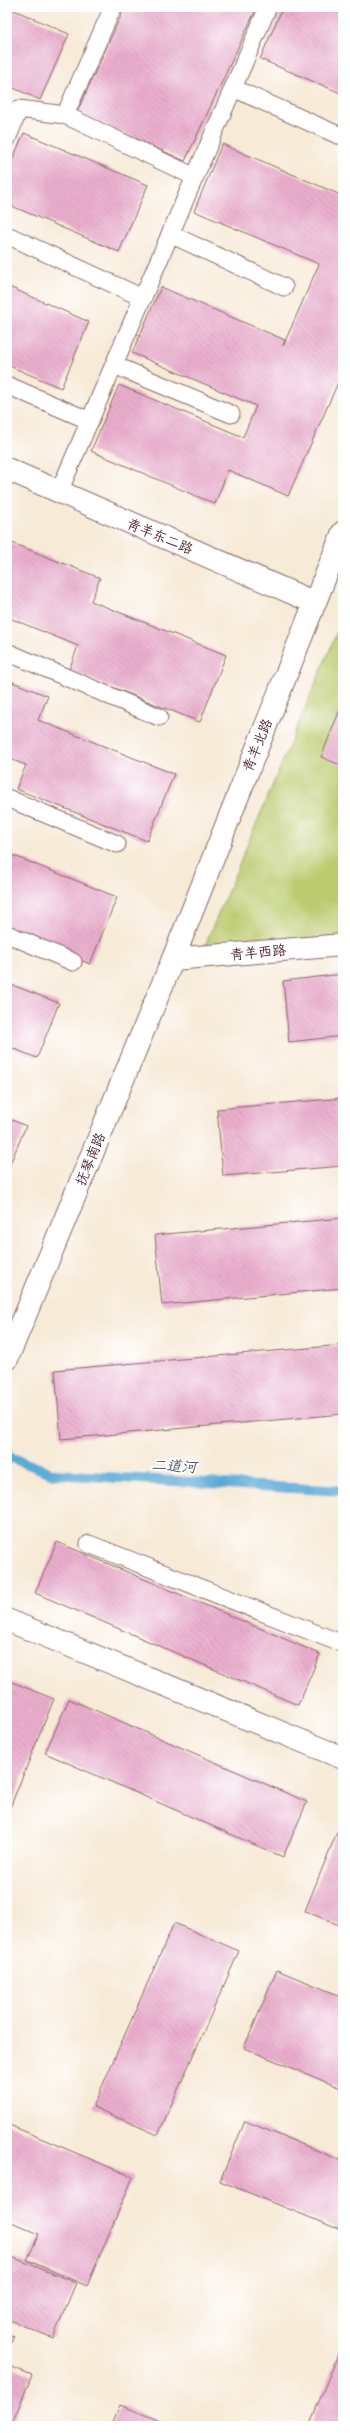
<svg xmlns="http://www.w3.org/2000/svg" width="350" height="2433" font-family="Mali,'LXGW WenKai TC',sans-serif">
<style>
.green{fill:#bbcb6e;stroke:#82754c}
.lines{fill:none;stroke-linecap:round;stroke-linejoin:round}
.stream{stroke:#5caad6;stroke-width:10}
.building{fill:url(#building-back-hatch)}
.service-casing{stroke:#876667;stroke-width:19}
.minor-casing{stroke:#876667;stroke-width:24}
.tertiary-casing{stroke:#876667;stroke-width:24}
.service{stroke:#fff;stroke-width:17}
.minor{stroke:#fff;stroke-width:22}
.tertiary{stroke:#fff;stroke-width:22}
.labels{text-anchor:middle;stroke-width:3.5;stroke-linejoin:round;paint-order:stroke}
.street-label{font-size:14px;fill:#4a1f2b;stroke:#fff}
.water-label{font-size:15px;font-style:italic;fill:#51576f;stroke:#fff}
</style>
<defs>
<pattern id="building-back-hatch" width="6" height="6" patternUnits="userSpaceOnUse"><rect width="6" height="6" fill="#eaaecd"/><path d="M-1 5l2 2M0 0l6 6M5-1l2 2" fill="none" stroke="#ca95b0"/></pattern>
</defs>
<rect width="100%" height="100%" fill="#fff"/>
<filter id="ink" filterUnits="userSpaceOnUse"><feTurbulence type="fractalNoise" baseFrequency=".025" numOctaves="2"/><feDisplacementMap in="SourceGraphic" scale="8" xChannelSelector="R" yChannelSelector="G"/><feConvolveMatrix kernelMatrix="1 2 1 2 8 2 1 2 1" color-interpolation-filters="sRGB"/></filter>
<filter id="wash" filterUnits="userSpaceOnUse"><feTurbulence type="fractalNoise" baseFrequency=".012" numOctaves="4" result="noise"/><feDisplacementMap in="SourceGraphic" scale="16" xChannelSelector="R" yChannelSelector="G"/><feGaussianBlur stdDeviation="0.9" result="paint"/><feColorMatrix in="noise" values="0 0 0 0 0 0 0 0 0 0 0 0 0 0 0 0 0 1.4 0 .05"/><feComposite in="paint" operator="in"/></filter>
<g filter="url(#wash)">
<rect width="100%" height="100%" fill="#f7ead7"/>
<polygon class="green" points="343,618 343,939 203,950"/>
<g class="lines">
<polyline class="stream" points="7,1456 54,1474 343,1491"/>
</g>
<g id="blocks">
<g class="building">
<polygon points="7,7 69,34 40,100 7,85"/>
<polygon points="125,7 257,7 185,161 77,112"/>
<polygon points="283,7 323,7 343,15 343,94 260,59"/>
<polygon points="24,133 148,185 119,252 7,204 7,172"/>
<polygon points="222,144 343,196 343,371 288,496 228,470 215,504 91,451 119,385 243,437 256,406 132,353 161,287 285,340 283,346 319,264 194,211"/>
<polygon points="7,286 89,322 61,388 7,365"/>
<polygon points="7,541 100,578 91,601 226,655 200,722 69,670 78,646 7,617"/>
<polygon points="7,680 48,696 38,720 174,774 147,841 16,789 26,765 7,758"/>
<polygon points="343,702 343,766 321,757"/>
<polygon points="7,853 117,897 90,964 7,931"/>
<polygon points="343,974 343,1036 289,1042 283,981"/>
<polygon points="7,983 59,1003 37,1058 7,1046"/>
<polygon points="343,1098 343,1166 223,1176 217,1109"/>
<polygon points="7,1118 26,1126 7,1171"/>
<polygon points="343,1218 343,1288 162,1305 155,1235"/>
<polygon points="343,1345 343,1414 61,1439 55,1370"/>
<polygon points="57,1542 320,1654 298,1705 35,1593"/>
<polygon points="7,1680 54,1699 7,1815"/>
<polygon points="69,1699 307,1802 283,1857 45,1753"/>
<polygon points="337,1832 343,1835 343,1927 305,1911"/>
<polygon points="174,1923 239,1951 158,2135 93,2107"/>
<polygon points="277,1970 343,1997 343,2089 244,2048"/>
<polygon points="245,2121 343,2161 343,2231 220,2181"/>
<polygon points="7,2124 133,2177 87,2286 27,2260 39,2234 7,2220"/>
<polygon points="7,2255 76,2283 53,2338 7,2319"/>
<polygon points="7,2334 14,2336 7,2352"/>
<polygon points="343,2342 343,2426 309,2426"/>
<polygon points="7,2365 32,2375 11,2426 7,2426"/>
<polygon points="120,2405 173,2426 111,2426"/>
</g>
</g>
</g>
<g filter="url(#ink)">
<use href="#blocks" fill-opacity="0" stroke="#876667" stroke-width="1"/>
<g class="lines">
<g class="service-casing">
<g id="service">
<polyline points="113,7 65,115 195,177"/>
<polyline points="233,88 338,135"/>
<polyline points="7,139 19,109 65,115"/>
<polyline points="170,234 284,287"/>
<polyline points="7,235 143,298"/>
<polyline points="114,365 231,414"/>
<polyline points="7,385 90,421"/>
<polyline points="59,492 268,7"/>
<polyline points="7,652 159,717"/>
<polyline points="7,798 117,844"/>
<polyline points="7,934 73,962"/>
<polyline points="89,1544 343,1644"/>
</g>
</g>
<g class="minor-casing">
<g id="minor">
<polyline points="7,469 313,602"/>
<polyline points="343,532 173,959 343,945"/>
<polyline points="7,1620 343,1758"/>
</g>
</g>
<g class="tertiary-casing">
<polyline id="tertiary" points="7,1359 173,959"/>
</g>
<use href="#service" class="service"/>
<use href="#minor" class="minor"/>
<use href="#tertiary" class="tertiary"/>
</g>
</g>
<g class="labels">
<g class="street-label">
<text transform="translate(160 536) rotate(23)" y="5">青羊东二路</text>
<text transform="translate(257 745) rotate(-68)" y="5">青羊北路</text>
<text transform="translate(258 952) rotate(-5)" y="5">青羊西路</text>
<text transform="translate(90 1159) rotate(-68)" y="5">抚琴南路</text>
</g>
<g class="water-label">
<text transform="translate(174 1466) rotate(3)" y="5">二道河</text>
</g>
</g>
<rect width="350" height="2433" fill="none" stroke="#fff" stroke-width="24"/>
</svg>
